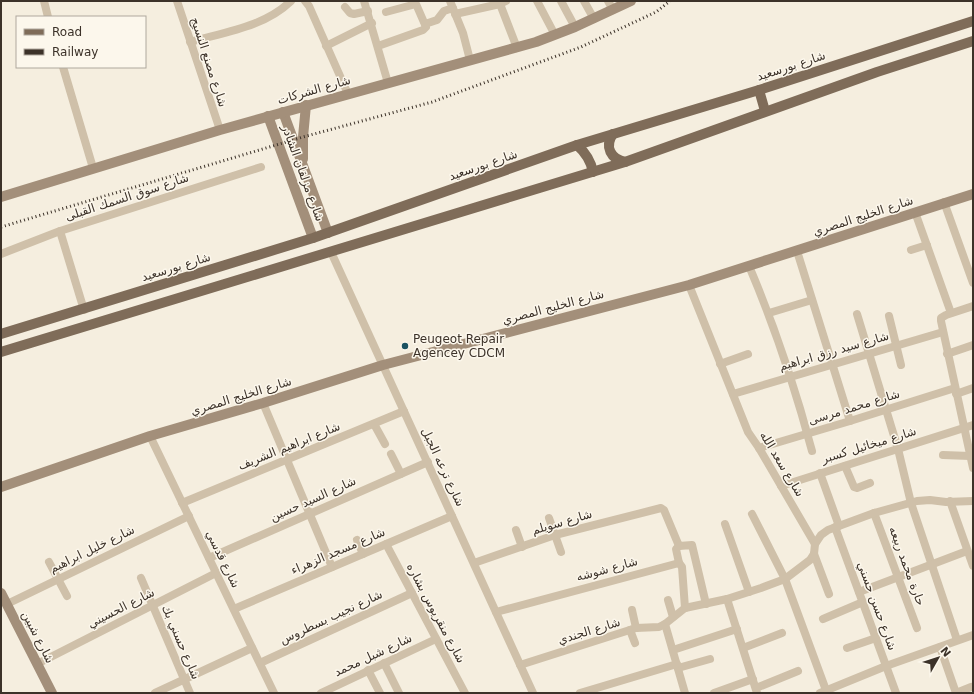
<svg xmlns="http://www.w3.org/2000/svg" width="974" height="694" font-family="'DejaVu Sans',Vazirmatn,sans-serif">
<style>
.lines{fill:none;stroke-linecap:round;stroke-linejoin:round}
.street{stroke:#cfc0a9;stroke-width:8}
.secondary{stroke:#a38f7a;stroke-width:10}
.primary{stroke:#7f6c59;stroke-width:10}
.rail{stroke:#3c3229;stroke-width:3;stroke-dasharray:1 3;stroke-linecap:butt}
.poi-dot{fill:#1a5262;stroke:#fcf7ec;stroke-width:1.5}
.labels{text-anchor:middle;stroke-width:3;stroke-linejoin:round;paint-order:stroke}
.street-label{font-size:12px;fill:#3c3229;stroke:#fcf7ec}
.poi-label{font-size:12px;fill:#3c3229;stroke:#fcf7ec;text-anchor:start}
</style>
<rect width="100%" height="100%" fill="#f5eedf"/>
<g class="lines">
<g class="street">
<polyline points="44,1 48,17"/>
<polyline points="177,1 220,130"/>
<polyline points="305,1 309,6 348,94"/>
<polyline points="364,1 388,83"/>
<polyline points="450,1 463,33 470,60"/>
<polyline points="537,1 555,35"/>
<polyline points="561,1 575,27"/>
<polyline points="584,1 594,19"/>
<polyline points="608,1 613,10"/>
<polyline points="500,4 517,48"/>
<polyline points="345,7 350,13 354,14 368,11"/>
<polyline points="455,14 500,4 506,1"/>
<polyline points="425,24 437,20 444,11 453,8"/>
<path d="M190,42C225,32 264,27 291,1"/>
<polyline points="326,46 372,23"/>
<polyline points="378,46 423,30 426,27 416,4 386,12"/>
<polyline points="63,67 93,168"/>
<polyline points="944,202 973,283"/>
<polyline points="915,212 951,313"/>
<polyline points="60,231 84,310"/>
<polyline points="911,250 927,245"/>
<polyline points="797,251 850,421"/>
<polyline points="331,252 533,693"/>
<polyline points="1,254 60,231 261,167"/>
<path d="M749,266C775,327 795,387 812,451"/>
<polyline points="689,285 748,432 759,448 815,544"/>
<polyline points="973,306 946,315 941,318 941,321 973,468"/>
<polyline points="769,313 812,300"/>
<polyline points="857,314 898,449 911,503 957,640"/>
<polyline points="889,316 901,365"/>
<polyline points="947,354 973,345"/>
<polyline points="720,364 748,354"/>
<polyline points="733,394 943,332"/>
<polyline points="956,394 973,388"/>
<polyline points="263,403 332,567"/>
<polyline points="374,424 385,444"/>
<polyline points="150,436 274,693"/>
<polyline points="759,448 850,421 955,388"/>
<polyline points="391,454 401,474"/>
<polyline points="943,455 970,456"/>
<polyline points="845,466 854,487 857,488 870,483"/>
<polyline points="820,473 839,526"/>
<polyline points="781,486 973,425"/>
<polyline points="950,501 973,566"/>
<polyline points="182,503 404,411"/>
<polyline points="874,513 917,628"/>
<polyline points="752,514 785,579 827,693"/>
<polyline points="549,518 561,552"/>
<polyline points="725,524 749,592"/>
<polyline points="835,527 896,693"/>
<polyline points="516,530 522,547"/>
<polyline points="357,540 363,554"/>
<polyline points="386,544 465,693"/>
<polyline points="814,554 829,594"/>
<polyline points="209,558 428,462"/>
<polyline points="49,562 67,596"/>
<polyline points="474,563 555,535 661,508 664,510 679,546 692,545 706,604"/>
<polyline points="679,563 676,549 679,546"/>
<polyline points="141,578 190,693"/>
<polyline points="859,592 967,551"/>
<polyline points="727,599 757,693"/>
<polyline points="668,600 673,617"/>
<polyline points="7,604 189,516"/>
<polyline points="234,609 452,516"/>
<polyline points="632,610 636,628"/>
<polyline points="496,612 679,563 682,567 685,608"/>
<polyline points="823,619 863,602"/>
<polyline points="665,624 685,693"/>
<polyline points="630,630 635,643"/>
<polyline points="940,647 956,693"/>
<polyline points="743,648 782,633"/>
<polyline points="847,648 876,638"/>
<polyline points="673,650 737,629"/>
<polyline points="260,663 412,593"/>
<polyline points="384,663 399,693"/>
<polyline points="37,664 216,573"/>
<polyline points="520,665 636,628 659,627 665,624 685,608 727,599 761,588 785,579 810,560 814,554 815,544 821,535 828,530 874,513 917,501 930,500 946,502 973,501"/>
<polyline points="678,668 710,659"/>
<polyline points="368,670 380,693"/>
<polyline points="756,688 798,671"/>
<polyline points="155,693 252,648"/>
<polyline points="321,693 436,639"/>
<polyline points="580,693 677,664"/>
<polyline points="714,693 753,679"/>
<polyline points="820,693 886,666 973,635"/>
<polyline points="956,693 971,687"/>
</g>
<g class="secondary">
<polyline points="283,112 328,233"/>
<polyline points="268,116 313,238"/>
<polyline points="303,159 303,137 306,105"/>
<polyline points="1,197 220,130 536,42 575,27 631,1"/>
<polyline points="1,487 150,436 263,403 383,365 689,285 973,194"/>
<polyline points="1,593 52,693"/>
</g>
<g class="primary">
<polyline points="759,90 765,111"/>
<path d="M613,134C604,147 611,159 625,162"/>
<path d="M577,145C586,153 591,161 593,172"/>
<polyline points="1,334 313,238 577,145 759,90 973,21"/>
<polyline points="1,352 625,162 877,72 973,41"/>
</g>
<polyline class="rail" points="1,227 303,137 432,102 581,47 656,12 670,1"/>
</g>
<circle class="poi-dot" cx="405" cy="346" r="4"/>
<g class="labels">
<g class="street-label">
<text transform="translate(209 62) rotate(72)" y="4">شارع مصنع النسيج</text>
<text transform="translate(791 66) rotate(-18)" y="4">شارع بورسعيد</text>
<text transform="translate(314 90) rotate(-16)" y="4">شارع الشركات</text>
<text transform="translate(483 165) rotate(-19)" y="4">شارع بورسعيد</text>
<text transform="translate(303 173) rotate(70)" y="4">شارع مزلقان الشادر</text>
<text transform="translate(127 197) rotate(-18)" y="4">شارع سوق السمك القبلى</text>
<text transform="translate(863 216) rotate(-18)" y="4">شارع الخليج المصري</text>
<text transform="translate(176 267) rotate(-17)" y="4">شارع بورسعيد</text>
<text transform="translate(553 307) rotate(-15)" y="4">شارع الخليج المصري</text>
<text transform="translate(834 351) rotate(-16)" y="4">شارع سيد رزق ابراهيم</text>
<text transform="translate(241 396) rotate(-17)" y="4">شارع الخليج المصري</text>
<text transform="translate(854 407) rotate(-17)" y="4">شارع محمد مرسى</text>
<text transform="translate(869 445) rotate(-17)" y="4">شارع ميخائيل كسبر</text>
<text transform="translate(289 446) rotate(-22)" y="4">شارع ابراهيم الشريف</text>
<text transform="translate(782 464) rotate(59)" y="4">شارع سعد الله</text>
<text transform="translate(443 467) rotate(65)" y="4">شارع ترعه الجبل</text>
<text transform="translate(313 499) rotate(-24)" y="4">شارع السيد حسين</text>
<text transform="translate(562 522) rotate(-16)" y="4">شارع سويلم</text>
<text transform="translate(92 549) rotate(-26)" y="4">شارع خليل ابراهيم</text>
<text transform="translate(338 551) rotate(-23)" y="4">شارع مسجد الزهراء</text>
<text transform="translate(223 559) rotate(64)" y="4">شارع قدسي</text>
<text transform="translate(907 566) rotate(70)" y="4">حارة محمد ربيعه</text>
<text transform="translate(607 569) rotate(-15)" y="4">شارع شوشه</text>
<text transform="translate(877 606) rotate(70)" y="4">شارع حسن حسني</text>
<text transform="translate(121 608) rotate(-27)" y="4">شارع الحسيني</text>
<text transform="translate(436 613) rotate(62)" y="4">شارع منقريوس بشاره</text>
<text transform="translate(331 617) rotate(-25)" y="4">شارع نجيب بسطروس</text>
<text transform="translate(589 631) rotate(-17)" y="4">شارع الجندي</text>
<text transform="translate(38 637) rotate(63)" y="4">شارع شبين</text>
<text transform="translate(181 642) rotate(67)" y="4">شارع حسني بك</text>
<text transform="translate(373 655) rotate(-25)" y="4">شارع شبل محمد</text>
</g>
<g class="poi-label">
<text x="413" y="343">Peugeot Repair<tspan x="413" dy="14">Agencey CDCM</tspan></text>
</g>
</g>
<rect width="974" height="694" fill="none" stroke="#3c3229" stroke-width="4"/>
<rect x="16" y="16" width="130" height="52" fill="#fcf7ec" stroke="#afa89e"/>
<rect x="24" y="29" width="20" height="6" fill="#7f6c59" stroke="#afa89e"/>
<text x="52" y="36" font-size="12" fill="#3c3229">Road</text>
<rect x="24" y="49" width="20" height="6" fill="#3c3229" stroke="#afa89e"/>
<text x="52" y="56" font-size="12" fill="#3c3229">Railway</text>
<g transform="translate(938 658) rotate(51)" stroke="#fcf7ec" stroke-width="3" paint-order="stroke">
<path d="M0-3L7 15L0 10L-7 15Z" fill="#3c3229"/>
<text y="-6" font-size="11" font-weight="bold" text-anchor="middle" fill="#3c3229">N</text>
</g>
</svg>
